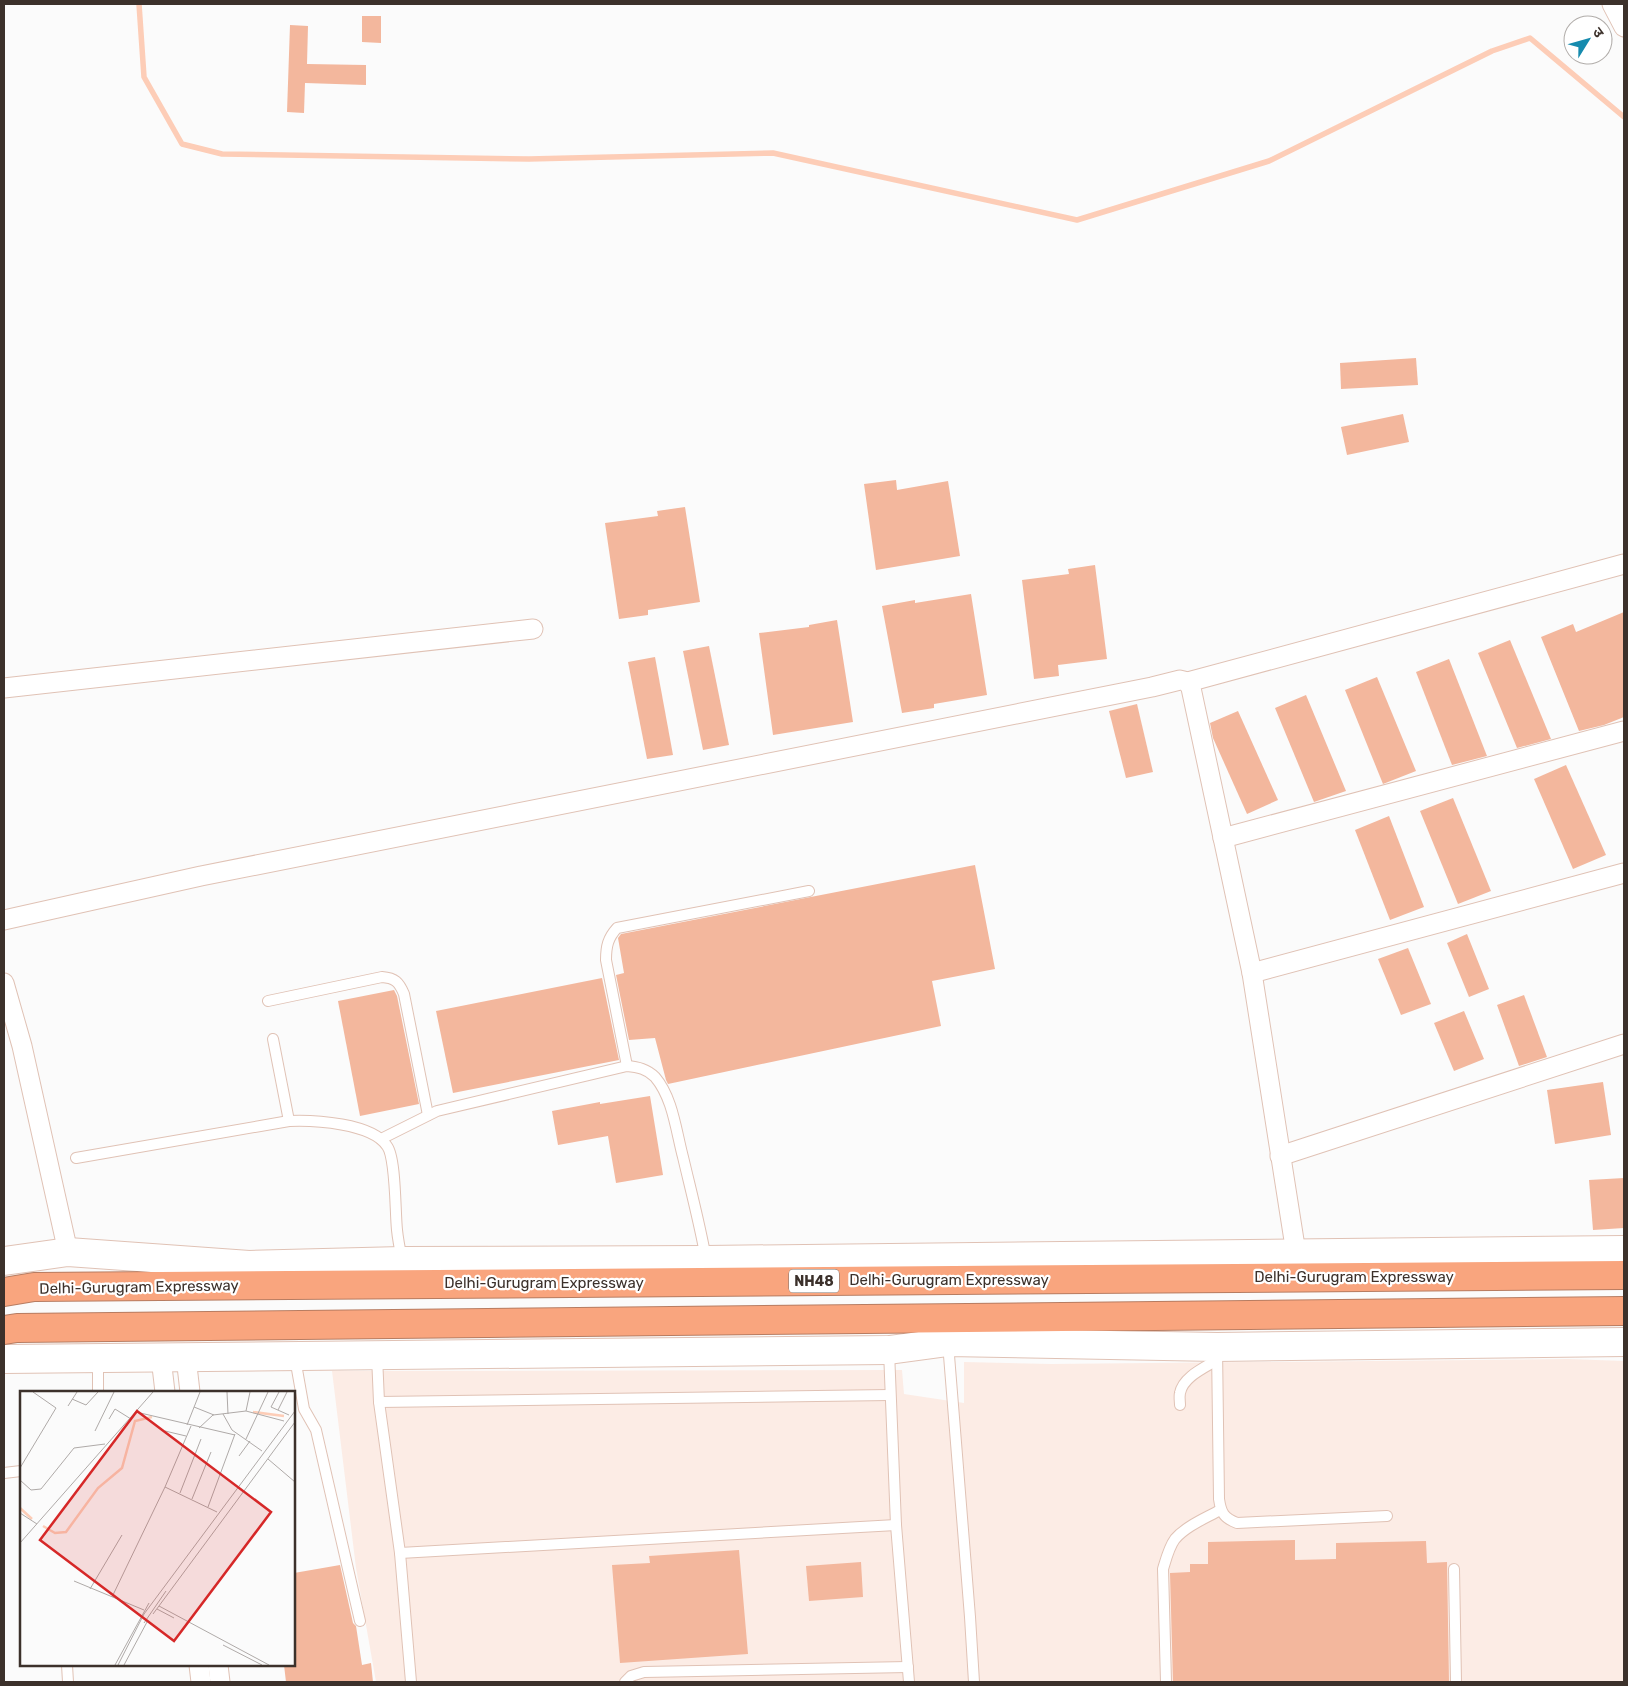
<svg xmlns="http://www.w3.org/2000/svg" width="1628" height="1686" font-family="Rubik,'Noto Sans Devanagari',sans-serif">
<style>
.built{fill:#fcece5}
.lines{fill:none;stroke-linecap:round;stroke-linejoin:round}
.stream{stroke:#fdcdb7;stroke-width:5.5}
.building{fill:#f3b79d}
.lane-casing{stroke:#e0c2b5;stroke-width:12}
.street-casing{stroke:#e0c2b5;stroke-width:21}
.secondary-casing{stroke:#e0c2b5;stroke-width:30}
.highway-casing{stroke:#b77c61;stroke-width:30}
.lane{stroke:#fff;stroke-width:10}
.street{stroke:#fff;stroke-width:19}
.secondary{stroke:#fff;stroke-width:28}
.highway{stroke:#f9a57e;stroke-width:28}
.labels{text-anchor:middle;stroke-width:4.5;stroke-linejoin:round;paint-order:stroke}
.shield{fill:#fff;stroke:#766f6b;stroke-width:1}
.shield-label{font-size:14px;font-weight:bold;fill:#3c312b}
.street-label{font-size:15px;fill:#3c312b;stroke:#fff}
.inset-river{fill:none;stroke:#fdcdb7;stroke-width:2.5}
.inset-road{fill:none;stroke:#afaaa8;stroke-width:1}
.view{fill:#d62828;fill-opacity:0.15;stroke:#d62828;stroke-width:2.5}
.inset-edge{fill:none;stroke:#3c312b;stroke-width:2.5}
</style>
<rect width="100%" height="100%" fill="#fbfbfb"/>
<polygon class="built" points="1568,1359 1624,1361 1624,1682 376,1682 356,1568 332,1371 902,1370 904,1394 964,1403 964,1362 1051,1364"/>
<g class="lines">
<polyline class="stream" points="139,4 144,77 182,144 222,154 529,159 773,153 1077,220 1269,161 1492,51 1530,38 1624,117"/>
</g>
<g class="building">
<polygon points="362,16 381,16 381,43 362,42"/>
<polygon points="290,25 308,26 307,64 366,65 366,85 305,83 304,113 287,112"/>
<polygon points="1416,358 1418,385 1341,389 1340,363"/>
<polygon points="1403,414 1409,442 1347,455 1341,427"/>
<polygon points="896,480 897,490 948,481 960,556 876,570 864,484"/>
<polygon points="685,507 700,602 648,610 648,615 619,619 605,523 658,516 657,511"/>
<polygon points="1095,565 1107,659 1058,665 1059,676 1034,679 1022,580 1069,574 1068,569"/>
<polygon points="971,594 987,695 934,704 934,708 902,713 882,606 915,600 915,603"/>
<polygon points="1624,612 1624,717 1604,725 1579,731 1541,637 1573,624 1576,632"/>
<polygon points="837,620 853,722 773,735 759,633 809,627 809,625"/>
<polygon points="1510,640 1551,739 1517,748 1478,653"/>
<polygon points="709,646 729,745 703,750 683,651"/>
<polygon points="655,657 673,755 647,759 628,662"/>
<polygon points="1449,659 1487,756 1452,765 1416,672"/>
<polygon points="1377,677 1416,771 1383,784 1345,690"/>
<polygon points="1306,695 1346,791 1314,802 1275,708"/>
<polygon points="1137,704 1153,772 1126,778 1109,711"/>
<polygon points="1238,711 1278,800 1247,814 1213,738 1210,723"/>
<polygon points="1566,765 1606,855 1573,869 1534,779"/>
<polygon points="1453,798 1491,891 1458,904 1420,811"/>
<polygon points="1389,816 1424,907 1390,920 1355,830"/>
<polygon points="975,865 995,969 932,981 941,1026 668,1084 666,1080 655,1038 629,1040 616,975 624,973 618,938 621,934"/>
<polygon points="1467,934 1489,989 1469,997 1447,943"/>
<polygon points="1408,948 1431,1004 1401,1015 1378,959"/>
<polygon points="602,978 619,1060 453,1093 436,1011"/>
<polygon points="394,990 397,996 419,1104 360,1116 338,1001"/>
<polygon points="1524,995 1547,1057 1519,1066 1497,1005"/>
<polygon points="1464,1011 1484,1059 1454,1071 1434,1023"/>
<polygon points="1603,1082 1611,1135 1555,1144 1547,1090"/>
<polygon points="650,1096 663,1175 616,1183 608,1136 558,1145 552,1111 600,1102 600,1104"/>
<polygon points="1624,1178 1624,1228 1593,1230 1589,1180"/>
<polygon points="1295,1540 1295,1560 1336,1559 1336,1543 1426,1541 1427,1563 1447,1562 1449,1682 1173,1682 1170,1573 1190,1572 1190,1564 1208,1564 1208,1542"/>
<polygon points="739,1550 748,1654 620,1663 612,1565 650,1563 649,1556"/>
<polygon points="861,1562 863,1597 809,1601 806,1566"/>
<polygon points="340,1565 353,1623 356,1626 362,1665 371,1663 373,1682 286,1682 284,1665 294,1665 294,1573"/>
</g>
<g class="lines">
<g class="lane-casing">
<g id="lane">
<path d="M268,1001L382,977C395,978 399,982 404,994L428,1115"/>
<polyline points="273,1039 289,1121"/>
<path d="M627,1066L606,960C606,946 608,938 617,928L809,891"/>
<path d="M381,1139L437,1111L627,1066C638,1067 647,1069 655,1077C673,1098 676,1131 683,1157C691,1191 700,1225 706,1259"/>
<path d="M76,1158L289,1121C314,1120 372,1123 387,1146C396,1158 395,1211 397,1230C398,1240 400,1250 402,1260"/>
<polyline points="948,1343 970,1617 974,1682"/>
<path d="M1217,1348L1219,1499C1221,1513 1224,1518 1237,1523L1387,1516"/>
<polyline points="889,1351 896,1525 909,1682"/>
<polyline points="377,1356 379,1402 400,1553 411,1682"/>
<polyline points="98,1358 98,1392"/>
<polyline points="295,1358 304,1409 316,1430 360,1621"/>
<polyline points="379,1402 890,1395"/>
<path d="M1180,1405C1180,1402 1179,1397 1180,1393C1183,1377 1204,1368 1217,1360"/>
<polyline points="4,1473 21,1471"/>
<polyline points="400,1553 896,1525"/>
<polyline points="1454,1569 1456,1682"/>
<polyline points="67,1665 68,1682"/>
<polyline points="625,1682 631,1676 644,1672 908,1667"/>
<path d="M1166,1682L1163,1569C1166,1559 1169,1547 1175,1539C1186,1526 1206,1518 1220,1510"/>
</g>
</g>
<g class="street-casing">
<g id="street">
<polyline points="1612,4 1624,27"/>
<polyline points="1188,682 1624,564"/>
<polyline points="4,688 533,629"/>
<polyline points="1223,838 1624,731"/>
<path d="M4,920L201,876L1152,687L1180,680C1186,681 1188,682 1191,688L1252,973L1296,1253"/>
<polyline points="1252,973 1624,873"/>
<polyline points="4,983 22,1046 68,1252"/>
<polyline points="1280,1156 1624,1044"/>
<polyline points="186,1357 190,1392"/>
<polyline points="161,1358 165,1392"/>
<polyline points="199,1665 201,1682"/>
<polyline points="218,1665 220,1682"/>
</g>
</g>
<g class="secondary-casing">
<g id="secondary">
<polyline points="4,1261 68,1252 249,1265 402,1261 706,1260 1624,1250"/>
<polyline points="4,1359 889,1350 948,1342 1217,1347 1624,1342"/>
</g>
</g>
<g class="highway-casing">
<g id="highway">
<polyline points="4,1292 34,1287 1624,1275"/>
<polyline points="4,1330 17,1328 1624,1311"/>
</g>
</g>
<use href="#lane" class="lane"/>
<use href="#street" class="street"/>
<use href="#secondary" class="secondary"/>
<use href="#highway" class="highway"/>
</g>
<g class="labels">
<rect class="shield" x="789" y="1269.5" width="50" height="23" rx="4"/>
<g class="shield-label">
<text x="814" y="1286">NH48</text>
</g>
<g class="street-label">
<text x="1354" y="1282">Delhi-Gurugram Expressway</text>
<text x="949" y="1285">Delhi-Gurugram Expressway</text>
<text x="544" y="1288">Delhi-Gurugram Expressway</text>
<text transform="translate(139 1287) rotate(-1)" y="5">Delhi-Gurugram Expressway</text>
</g>
</g>
<g transform="translate(20 1391)">
<rect width="275" height="275" fill="#fbfbfb"/>
<path class="inset-river" d="M233,21L264,25M0,117L12,128M23,135L35,142L46,141L78,97L102,77L115,30L132,26"/>
<path class="inset-road" d="M207,1L208,23M259,1L251,16L269,24M52,8L66,14L78,1M48,15L57,1M174,16L194,24M258,19L267,1M226,20L230,1M116,21L215,44M203,23L212,39L242,60M89,28L95,18L111,28M167,34L180,1M179,37L193,24L226,20L264,30M75,40L94,1M145,40L166,45M226,48L248,1M219,65L230,50M248,68L275,91M0,77L36,17L13,1M0,89L11,99L21,98L54,57L85,53M145,96L171,35M160,102L181,48M172,108L191,61M188,116L215,43M0,122L17,133M0,152L133,1M54,190L124,219M70,198L102,144M92,206L145,96L197,121M139,215L249,274M137,218L154,227M133,223L275,31M124,232L146,200M203,254L242,274M95,274L129,212M98,274L124,223L275,20M104,274L127,231"/>
<path class="view" d="M117,20L251,121L154,250L20,149Z"/>
<rect width="275" height="275" class="inset-edge"/>
</g>
<rect width="1628" height="1686" fill="none" stroke="#3c312b" stroke-width="10"/>
<g transform="translate(1588 40) rotate(53)"><circle r="24" fill="#ffffff" stroke="#b1adaa"/>
<path d="M0-4L9 19L0 12L-9 19Z" fill="#168bae"/>
<text y="-8" font-size="14" font-weight="bold" text-anchor="middle" fill="#3c312b">उ</text>
</g>
</svg>
